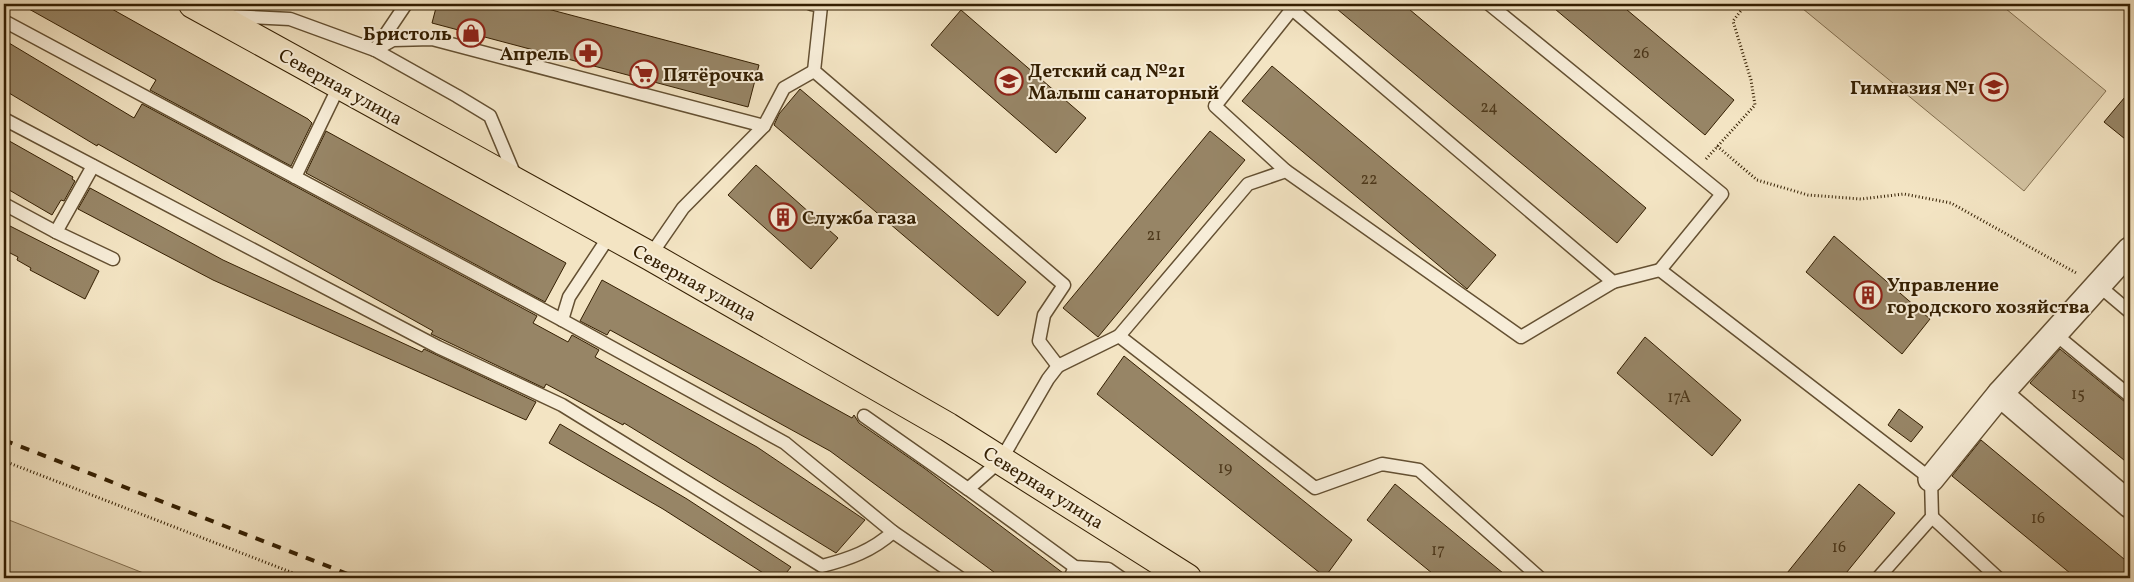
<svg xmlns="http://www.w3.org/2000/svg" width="2134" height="582" font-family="Vollkorn,serif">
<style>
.green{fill:#d3c3a2;stroke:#847152}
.building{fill:#978566;stroke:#341f02}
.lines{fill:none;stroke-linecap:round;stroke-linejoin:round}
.service-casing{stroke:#645032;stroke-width:15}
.minor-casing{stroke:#645032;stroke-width:28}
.primary-casing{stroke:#341f02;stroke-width:30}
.path{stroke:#341f02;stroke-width:3;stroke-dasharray:1 2.5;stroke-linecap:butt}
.service{stroke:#f7edd8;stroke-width:12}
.minor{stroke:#f7edd8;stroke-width:25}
.primary{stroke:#f3e4c3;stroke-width:28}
.rail{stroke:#341f02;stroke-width:4;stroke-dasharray:9 9;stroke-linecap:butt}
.labels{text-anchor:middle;stroke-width:4;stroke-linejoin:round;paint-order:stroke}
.number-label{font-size:16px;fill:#4d381b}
.poi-label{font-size:19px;font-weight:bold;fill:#341f02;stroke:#f7edd8;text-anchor:start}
.street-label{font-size:19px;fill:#341f02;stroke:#f7edd8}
</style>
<rect width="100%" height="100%" fill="#f3e4c3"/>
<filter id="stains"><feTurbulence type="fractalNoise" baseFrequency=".004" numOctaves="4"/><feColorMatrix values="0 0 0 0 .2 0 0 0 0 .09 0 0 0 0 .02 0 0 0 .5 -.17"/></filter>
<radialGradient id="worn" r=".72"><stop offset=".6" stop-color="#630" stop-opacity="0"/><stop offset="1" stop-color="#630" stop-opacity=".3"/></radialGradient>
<g class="green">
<polygon points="1797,4 2000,4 2106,91 2024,191"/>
<polygon points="4,518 156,578 4,578"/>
</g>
<g class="building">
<polygon points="20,4 103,4 308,119 312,123 291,166 150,90 156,80"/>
<polygon points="437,4 529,4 759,65 748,107 432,23"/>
<polygon points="1331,4 1403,4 1646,208 1617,243"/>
<polygon points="1549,4 1620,4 1734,100 1705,135"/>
<polygon points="961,10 1086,118 1056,153 931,45"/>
<polygon points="4,40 134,118 142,104 537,316 533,323 568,342 572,335 599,350 595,357 757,447 865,520 836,553 624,423 623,425 546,384 544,388 431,334 433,331 98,144 97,146 4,90"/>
<polygon points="1272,66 1496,255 1467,289 1242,101"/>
<polygon points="800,89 1026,282 998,316 774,125 779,114"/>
<polygon points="2130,91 2130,143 2104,122"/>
<polygon points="326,131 566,263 545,302 306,173"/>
<polygon points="1210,131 1245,160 1098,337 1063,308"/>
<polygon points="4,138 73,177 72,179 75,181 64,201 61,200 52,215 4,187"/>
<polygon points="756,165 838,238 811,269 728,195"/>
<polygon points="90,188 223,260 422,352 424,349 536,402 526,420 213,280 78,209"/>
<polygon points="4,223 99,271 85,299 30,270 31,268 17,260 18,257 4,250"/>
<polygon points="1834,236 1930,319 1902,354 1806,272"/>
<polygon points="602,280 852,418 854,415 859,423 924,468 1063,573 1062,578 1002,578 830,451 610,330 607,335 580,321"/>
<polygon points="1645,337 1741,420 1712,456 1617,373"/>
<polygon points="2060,349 2130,406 2130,465 2030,383"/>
<polygon points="1124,356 1352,540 1325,577 1097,394"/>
<polygon points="1899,409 1923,427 1911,442 1888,425"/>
<polygon points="560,424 687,499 791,567 782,578 771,578 663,509 549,443"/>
<polygon points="1981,440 2130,564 2130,578 2076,578 1952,476"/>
<polygon points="1395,484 1509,578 1438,578 1367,520"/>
<polygon points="1859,484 1895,513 1842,578 1783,578"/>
</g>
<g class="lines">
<g class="service-casing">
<g id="service">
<polyline points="406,4 375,50 457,96 490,116 516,178"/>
<polyline points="811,4 821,6 814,71 1064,285 1044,315 1039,341 1058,366 1048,379 1001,460 968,489 1075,567 1108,569 1121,578"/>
<polyline points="1296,4 1292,9 1613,282 1660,270"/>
<polyline points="1489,4 1722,194 1660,270 1931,479 1932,517 1878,578"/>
<polyline points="229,16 290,19 375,50 393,40 432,39 764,126"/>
<path d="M4,21L562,320L785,443L893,532C872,551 849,559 822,566L562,405L438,347L4,119"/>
<polyline points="93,166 56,232 113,259"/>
<polyline points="1286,171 1215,106 1292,9"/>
<polyline points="295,177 340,84"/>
<polyline points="4,204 56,232"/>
<polyline points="650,256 683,208 764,126 784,88 814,71"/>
<polyline points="2098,285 2130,312"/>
<polyline points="562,320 569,297 610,235"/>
<polyline points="2055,334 2130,396"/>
<polyline points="1119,336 1248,184 1286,171 1521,337 1613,282"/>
<polyline points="1058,366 1119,336 1315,488 1382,464 1419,470 1540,578"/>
<polyline points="864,416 968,489"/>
<polyline points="1932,517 1998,578"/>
<polyline points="893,532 960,578"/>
<polyline points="1070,578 1075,567"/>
</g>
</g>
<g class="minor-casing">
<g id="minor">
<polyline points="2000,394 2130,505"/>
<polyline points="1931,479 2000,394 2130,250"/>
</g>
</g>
<g class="primary-casing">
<polyline id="primary" points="193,4 650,256 948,427 1187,578"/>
</g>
<g class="path">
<polyline points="1717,146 1757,180 1808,195 1861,199 1904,194 1951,203 2078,274"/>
<polyline points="1706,159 1755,105 1751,80 1733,21 1746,4"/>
<polyline points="4,461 306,578"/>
</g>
<use href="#service" class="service"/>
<use href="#minor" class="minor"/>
<use href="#primary" class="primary"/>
<polyline class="rail" points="4,440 358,578"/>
</g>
<defs>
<g id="shop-ring" transform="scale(1.4375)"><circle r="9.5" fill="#f7edd8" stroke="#8f2418" stroke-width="1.5"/><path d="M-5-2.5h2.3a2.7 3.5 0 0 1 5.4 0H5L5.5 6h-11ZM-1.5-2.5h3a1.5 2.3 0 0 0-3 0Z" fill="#8f2418"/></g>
<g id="pharmacy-ring" transform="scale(1.4375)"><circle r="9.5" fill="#f7edd8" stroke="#8f2418" stroke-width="1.5"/><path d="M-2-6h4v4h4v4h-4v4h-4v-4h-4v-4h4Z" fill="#8f2418"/></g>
<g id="supermarket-ring" transform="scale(1.4375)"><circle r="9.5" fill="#f7edd8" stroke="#8f2418" stroke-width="1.5"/><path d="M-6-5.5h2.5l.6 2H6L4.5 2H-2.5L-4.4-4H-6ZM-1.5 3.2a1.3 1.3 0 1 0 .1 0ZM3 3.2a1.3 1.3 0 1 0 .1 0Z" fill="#8f2418"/></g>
<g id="school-ring" transform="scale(1.4375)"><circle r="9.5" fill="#f7edd8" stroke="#8f2418" stroke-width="1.5"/><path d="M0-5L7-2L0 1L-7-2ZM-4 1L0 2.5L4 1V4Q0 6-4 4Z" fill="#8f2418"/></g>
<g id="building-ring" transform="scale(1.4375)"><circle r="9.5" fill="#f7edd8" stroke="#8f2418" stroke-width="1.5"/><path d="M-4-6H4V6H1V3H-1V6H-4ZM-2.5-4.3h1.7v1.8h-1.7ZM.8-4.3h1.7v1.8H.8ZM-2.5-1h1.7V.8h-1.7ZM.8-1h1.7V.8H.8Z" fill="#8f2418"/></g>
</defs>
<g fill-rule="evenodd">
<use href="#shop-ring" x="471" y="33"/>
<use href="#pharmacy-ring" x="588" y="53"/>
<use href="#supermarket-ring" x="644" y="74"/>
<use href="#school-ring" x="1009" y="81"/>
<use href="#school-ring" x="1994" y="87"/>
<use href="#building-ring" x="783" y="217"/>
<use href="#building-ring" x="1868" y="295"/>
</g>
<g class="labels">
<g class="number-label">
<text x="1641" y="58">26</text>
<text x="1489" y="112">24</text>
<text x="1369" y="184">22</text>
<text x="1154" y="240">21</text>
<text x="2078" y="399">15</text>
<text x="1679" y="402">17А</text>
<text x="1225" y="473">19</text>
<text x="2038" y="523">16</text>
<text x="1839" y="552">16</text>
<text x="1438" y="555">17</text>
</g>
<g class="poi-label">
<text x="452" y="40" text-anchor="end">Бристоль</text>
<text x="569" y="60" text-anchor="end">Апрель</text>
<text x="1028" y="77">Детский сад №21<tspan x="1028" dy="22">Малыш санаторный</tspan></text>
<text x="663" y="81">Пятёрочка</text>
<text x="1975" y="94" text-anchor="end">Гимназия №1</text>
<text x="802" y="224">Служба газа</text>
<text x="1887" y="291">Управление<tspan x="1887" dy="22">городского хозяйства</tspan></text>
</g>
<g class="street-label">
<text transform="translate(341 86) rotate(29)" y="7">Северная улица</text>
<text transform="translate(695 282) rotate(29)" y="7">Северная улица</text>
<text transform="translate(1044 487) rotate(32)" y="7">Северная улица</text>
</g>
</g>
<rect width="2134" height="582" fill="none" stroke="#f3e4c3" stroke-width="20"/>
<rect x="5" y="5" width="2124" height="572" fill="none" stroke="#341f02" stroke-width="2.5"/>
<rect x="10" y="10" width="2114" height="562" fill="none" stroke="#341f02"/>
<rect width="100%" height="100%" filter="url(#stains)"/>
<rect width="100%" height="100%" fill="url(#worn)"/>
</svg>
